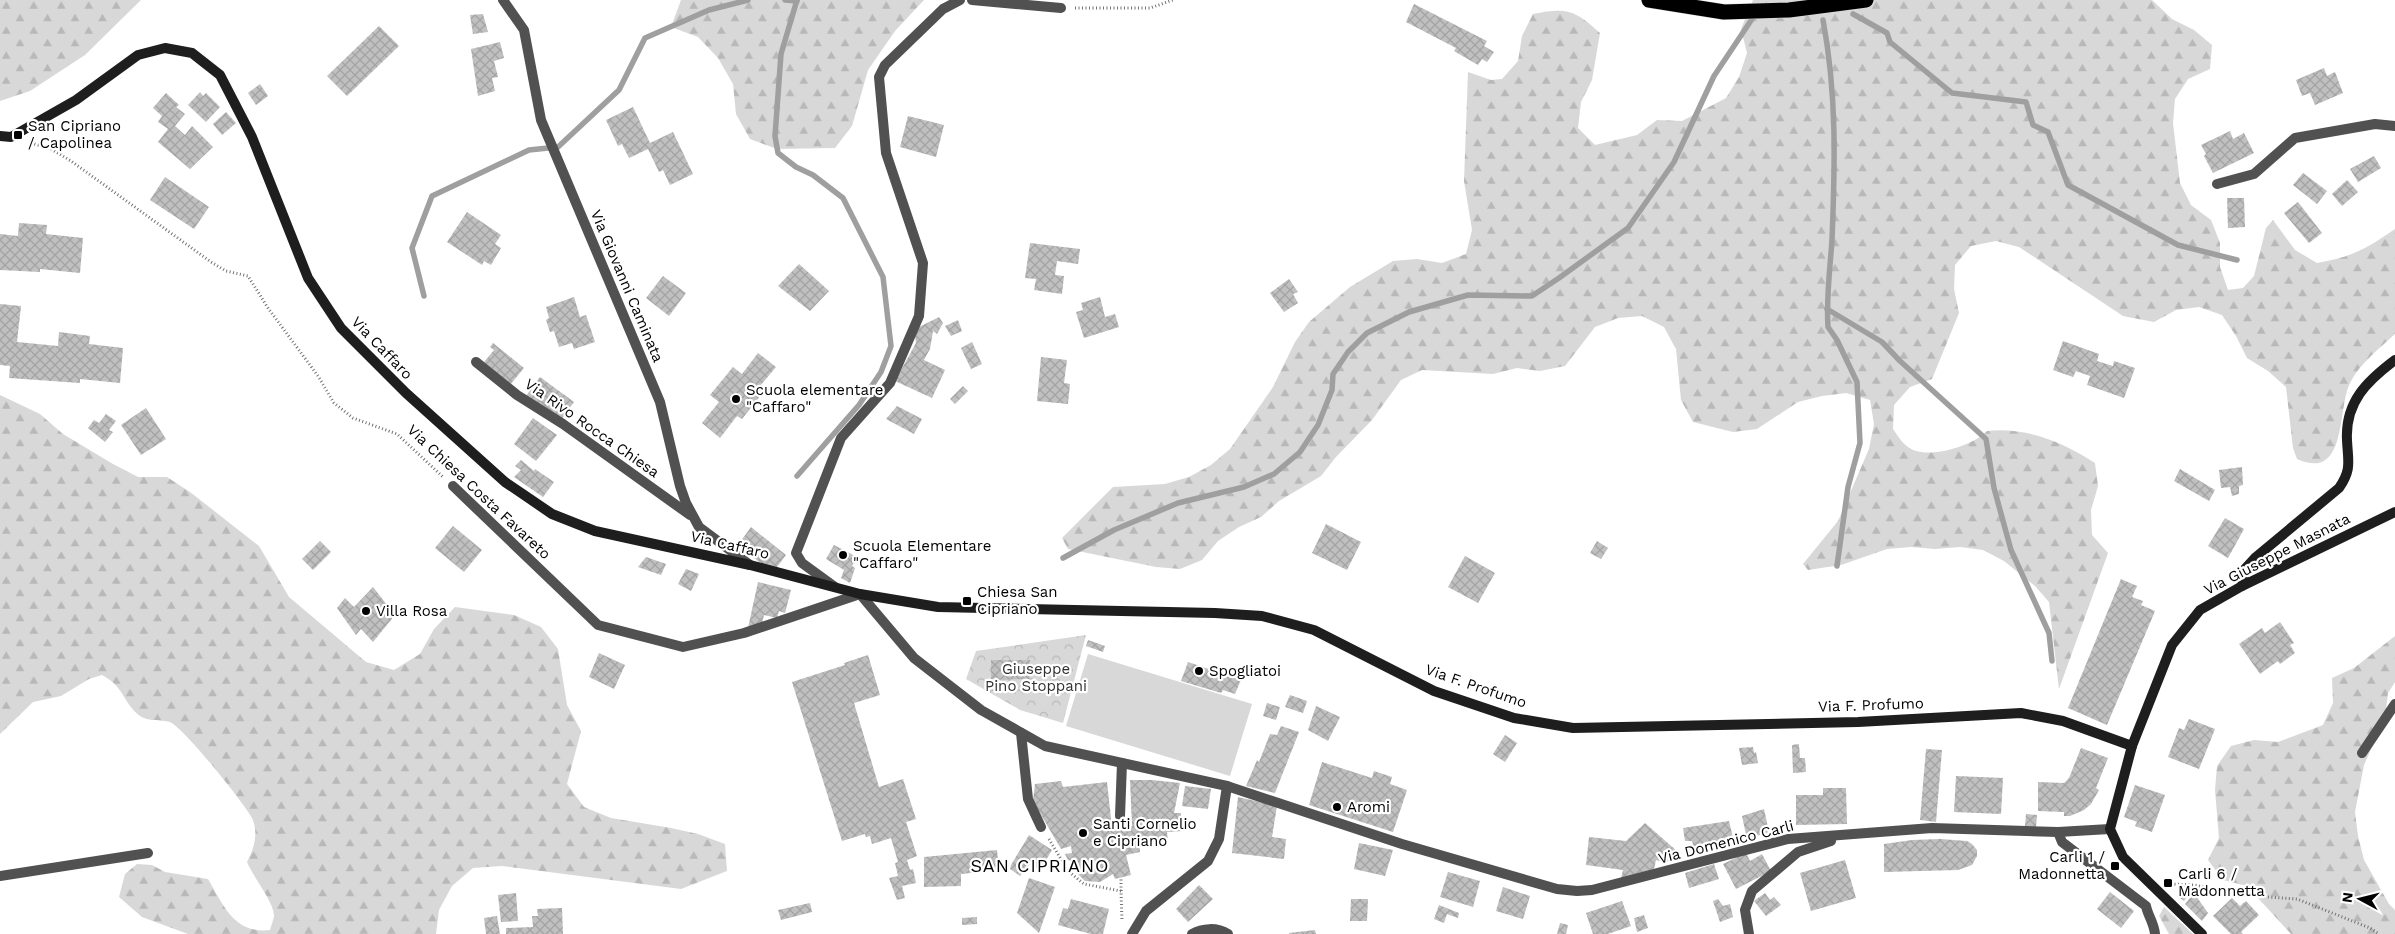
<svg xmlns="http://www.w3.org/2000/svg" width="2395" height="934" font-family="'Work Sans',sans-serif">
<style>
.forest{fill:url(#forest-firs)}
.park{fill:url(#park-crowns)}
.pitch{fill:#d8d8d8}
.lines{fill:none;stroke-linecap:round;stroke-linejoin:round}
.stream{stroke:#9f9f9f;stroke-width:5.5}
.building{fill:url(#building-cross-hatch)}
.highway-casing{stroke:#dbdbdb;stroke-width:16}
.path{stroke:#737373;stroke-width:3;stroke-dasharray:1 2.5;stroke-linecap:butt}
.lane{stroke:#515151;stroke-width:10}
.street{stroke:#515151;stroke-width:10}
.secondary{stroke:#1e1e1e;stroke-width:10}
.highway{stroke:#000;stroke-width:15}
.poi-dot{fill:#000;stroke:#fff;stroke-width:2}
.labels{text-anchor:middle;stroke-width:4.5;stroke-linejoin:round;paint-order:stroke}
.poi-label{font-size:15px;fill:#000;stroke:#fff;text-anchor:start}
.street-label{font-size:15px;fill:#000;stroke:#fff}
.park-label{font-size:15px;fill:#2f2f2f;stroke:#fff}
.quarter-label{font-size:18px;letter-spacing:1px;fill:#000;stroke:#fff}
</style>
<defs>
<pattern id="forest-firs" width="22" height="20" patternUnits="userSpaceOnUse" patternTransform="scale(1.25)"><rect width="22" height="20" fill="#d8d8d8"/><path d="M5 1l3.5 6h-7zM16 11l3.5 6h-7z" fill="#b8b8b8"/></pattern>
<pattern id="park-crowns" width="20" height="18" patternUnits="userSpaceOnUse" patternTransform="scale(1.25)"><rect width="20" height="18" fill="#d8d8d8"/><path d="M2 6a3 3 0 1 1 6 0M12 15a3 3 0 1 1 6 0" fill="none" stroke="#b8b8b8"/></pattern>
<pattern id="building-cross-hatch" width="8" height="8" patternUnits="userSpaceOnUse" patternTransform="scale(1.25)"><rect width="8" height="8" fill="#c0c0c0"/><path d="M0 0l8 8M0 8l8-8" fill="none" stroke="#a3a3a3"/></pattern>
</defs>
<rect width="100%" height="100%" fill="#fff"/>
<g class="forest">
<polygon points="0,0 141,0 85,55 30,91 0,101"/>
<polygon points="681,0 924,0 895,31 868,70 852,126 835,148 777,149 750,139 736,114 733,84 718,58 698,37 671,27"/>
<path d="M1753,0H2152L2172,19L2194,30L2212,45L2210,69L2188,79L2175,99L2173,123L2180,183L2191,205L2211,220L2220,243V267L2228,290L2243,288L2254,276L2266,228L2273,220L2295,250L2317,263C2352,257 2366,249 2395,229V334C2379,349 2360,363 2350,383C2337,408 2348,482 2297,459L2293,448L2286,387L2268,371L2247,358L2236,336L2222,315L2199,307L2176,310L2154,322L2123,316L2019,247L1996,241L1971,246L1955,265L1954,289L1959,313L1932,379L1910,387L1894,405L1893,429C1897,435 1902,443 1908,447C1926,461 1973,446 1987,431C2027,427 2062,442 2095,463L2098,486L2091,510L2092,535L2108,553L2059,689L2049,602L2035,586L2004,561L1983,550L1960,547L1935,549L1911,547L1887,549L1841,565L1808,570L1803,564L1838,521L1869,449L1874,424L1870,400L1846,393L1822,396L1798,402L1757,429L1733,432L1693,422L1681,400L1676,349L1664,327L1642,316L1618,318L1595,327L1565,366L1540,371L1517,368L1493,374L1422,370L1401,380L1372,420L1336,457L1321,476L1279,501L1261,517L1239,527L1218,541L1202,560L1180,569L1156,567L1068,549L1062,538L1113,487L1165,484L1189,477L1211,465L1230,449L1273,387L1295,342L1309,322L1350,287L1393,261L1417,259L1442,263L1466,254L1472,230L1464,181L1468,72L1491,80L1502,79L1518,61L1522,36L1533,14C1567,7 1575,10 1600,33L1592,80L1581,102L1578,128L1595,145L1637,135L1657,120L1682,121L1726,98L1739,77L1747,53L1741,29Z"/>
<path d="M0,395L40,414L63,434L113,464L138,477H167L190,492L259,546L289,597L366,662L394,670L420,654L434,629L455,607L514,615L541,627L558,649L567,705L581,731L567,784L584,807L611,818L671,828L698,834L725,844L727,871L681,889L502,866L473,868L452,886L439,910L436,934H188L142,917L119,897L125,874L137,864L152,865L165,872L208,879C224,906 234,934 270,930C271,926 274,919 274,915C273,901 253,877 247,862C254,849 259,833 252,818C244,803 184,728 170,722C161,719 148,722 140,716C123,703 124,686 102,675L89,679L61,696L33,702L0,734Z"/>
<polygon points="2395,636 2395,682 2388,693 2385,718 2364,765 2355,812 2358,836 2364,860 2389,904 2395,910 2395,934 2291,934 2247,886 2223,880 2208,860 2219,838 2215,790 2217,766 2231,746 2254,740 2278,742 2323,725 2333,703 2332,678 2354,668"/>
<polygon points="2164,907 2193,934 2169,934 2159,916"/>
</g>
<polygon class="park" points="1086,635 1063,723 1020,710 966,679 976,651"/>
<polygon class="pitch" points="1088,654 1252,704 1230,776 1066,726"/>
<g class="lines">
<g class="stream">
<polyline points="785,0 797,1"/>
<polyline points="1853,14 1887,33 1890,42 1952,93 2026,102 2033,125 2048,132 2068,185 2178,245 2237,260"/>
<path d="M1823,20C1837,94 1835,165 1832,240C1830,269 1826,298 1828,327L1837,340L1857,382L1860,443L1848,487L1837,566"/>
<polyline points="424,296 412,248 432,196 529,150 558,147 619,90 645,38 709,10 748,0"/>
<polyline points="1827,309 1882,342 1900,361 1986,439 1994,488 2011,550 2049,633 2052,661"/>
<polyline points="797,476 859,405 881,372 891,346 883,277 843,198 813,175 796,167 778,153 775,136 781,54 797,0"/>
<polyline points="1063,558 1114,530 1178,503 1244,487 1274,474 1300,452 1318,425 1332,390 1333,374 1348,352 1367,333 1409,312 1468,295 1532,296 1559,278 1628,228 1674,162 1714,76 1752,19"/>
</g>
</g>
<g class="building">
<polygon points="1414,4 1487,41 1484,46 1494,52 1487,62 1482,59 1478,65 1454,51 1456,48 1406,22"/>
<polygon points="483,14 488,32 473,34 470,15"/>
<polygon points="379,26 399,46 347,96 327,76"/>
<polygon points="500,42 504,58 494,61 498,77 492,78 495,91 478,96 471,49"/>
<polygon points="2324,68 2327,76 2335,72 2343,93 2315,105 2310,93 2302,96 2296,80"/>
<polygon points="260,84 268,96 256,105 248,93"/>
<polygon points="200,92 203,96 206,93 220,107 206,122 188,105"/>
<polygon points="166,93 179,105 176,107 185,114 175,126 185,135 192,126 213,147 190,169 158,142 168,129 158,122 162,116 153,108"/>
<polygon points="633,107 650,143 673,132 693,174 670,185 663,170 659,172 648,149 629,158 622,144 618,146 606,120"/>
<polygon points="226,112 236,123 222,135 213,124"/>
<polygon points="908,116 944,125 936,157 900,147"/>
<polygon points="2230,131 2233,139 2244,133 2254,153 2213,173 2204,156 2206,154 2201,145"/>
<polygon points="2374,156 2381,168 2358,182 2350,169"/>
<polygon points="2303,173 2327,191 2317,204 2293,185"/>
<polygon points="165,177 209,207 194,229 150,200"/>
<polygon points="2347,180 2358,192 2342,206 2332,194"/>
<polygon points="2227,198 2244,198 2245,227 2228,228"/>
<polygon points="2298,202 2322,233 2309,243 2284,213"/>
<polygon points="467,212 501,235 495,244 501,248 491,265 484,261 482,265 447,242"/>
<polygon points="19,223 47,225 46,234 83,238 80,273 40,269 40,272 0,270 0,234 18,236"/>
<polygon points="1030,243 1080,249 1078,264 1057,261 1055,275 1064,276 1062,294 1034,290 1036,279 1025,278"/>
<polygon points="799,264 829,291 810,311 778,286"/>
<polygon points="663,276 686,293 669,316 646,298"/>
<polygon points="1289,279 1298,292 1293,294 1298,303 1284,312 1270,293"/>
<polygon points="574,297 580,317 586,315 595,342 574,349 572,343 559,347 554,331 550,332 546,320 549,318 546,307"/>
<polygon points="1100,297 1105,317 1115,314 1119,327 1084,338 1076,312 1083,310 1081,303"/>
<polygon points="0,304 21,306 17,342 58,346 59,332 90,336 89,344 123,348 120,383 80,379 80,383 9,378 10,366 0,365"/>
<polygon points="939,317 943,323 937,334 933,331 930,349 924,360 945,370 932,398 895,381 916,343 915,336 919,327"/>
<polygon points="958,320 962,331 951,336 945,326"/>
<polygon points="2063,341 2099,354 2097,361 2113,366 2114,361 2135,368 2124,398 2087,385 2090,376 2076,371 2073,377 2053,370"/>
<polygon points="972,342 982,364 971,369 961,348"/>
<polygon points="493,343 524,368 510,385 484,362 494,350 490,347"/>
<polygon points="758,353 776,367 760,386 765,390 742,419 737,416 720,438 702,423 719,402 710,395 733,367 742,374"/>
<polygon points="1041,357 1067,360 1064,383 1070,384 1068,404 1037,401"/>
<polygon points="540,377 574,402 560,421 526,396"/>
<polygon points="963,386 968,391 955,404 950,399"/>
<polygon points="897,406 922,419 914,434 886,419"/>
<polygon points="146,408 166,439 141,455 121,425"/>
<polygon points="106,414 116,421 109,430 113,432 105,442 88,428 94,420 99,423"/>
<polygon points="533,418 557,435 536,461 514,444"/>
<polygon points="521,460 534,471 535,469 554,482 543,497 514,477 521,470 515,466"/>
<polygon points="2242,467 2243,485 2239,486 2239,494 2232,496 2230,487 2221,488 2219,470"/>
<polygon points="2180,469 2215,490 2209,501 2174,481"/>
<polygon points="2225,518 2244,529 2228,558 2208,546"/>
<polygon points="1326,524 1361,542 1347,570 1312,553"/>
<polygon points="453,526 482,550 464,572 435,548"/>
<polygon points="751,527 786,555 777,567 763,565 738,545"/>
<polygon points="320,541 331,552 313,570 302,559"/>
<polygon points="1597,541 1608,548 1601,559 1590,553"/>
<polygon points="834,545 857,557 852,566 855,568 850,583 841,578 844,570 826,559"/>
<polygon points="1465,556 1495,573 1478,603 1448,587"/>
<polygon points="646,557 666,564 661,575 638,567"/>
<polygon points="686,569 699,574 691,591 678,584"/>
<polygon points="2121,579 2137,586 2132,597 2143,601 2141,605 2155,611 2107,725 2068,708"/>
<polygon points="758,582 791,590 785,613 779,611 777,618 764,615 762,624 748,628"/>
<polygon points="373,587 395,615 373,642 361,629 356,635 337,608 345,598 354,607"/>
<polygon points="2280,622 2294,643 2290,645 2295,653 2280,664 2278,661 2260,674 2239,644 2262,628 2265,633"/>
<polygon points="1088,640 1105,646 1103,652 1086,646"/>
<polygon points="599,653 625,665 614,689 589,677"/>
<polygon points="868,655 880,695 854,703 879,787 903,779 916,819 906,822 917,856 907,860 910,870 913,869 916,883 902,886 905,898 897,900 889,878 898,876 895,863 898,862 891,838 872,844 870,836 866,837 865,834 842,841 792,682 845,665 844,663"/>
<polygon points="991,660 1030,660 1030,679 991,680"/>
<polygon points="1188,662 1241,680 1235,694 1223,690 1221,693 1181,681"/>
<polygon points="1290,695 1307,701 1303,713 1285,707"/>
<polygon points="1267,703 1280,707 1276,720 1263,716"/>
<polygon points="1316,706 1340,717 1328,741 1308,730"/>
<polygon points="2189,719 2215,729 2199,769 2168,757 2179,728 2184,730"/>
<polygon points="1281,726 1299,732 1275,793 1246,786 1257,760 1259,762 1270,734 1277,735"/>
<polygon points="1505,735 1517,743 1505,762 1493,754"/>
<polygon points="1799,744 1800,758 1805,758 1806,772 1793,773 1792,745"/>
<polygon points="1753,747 1754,753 1756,752 1758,763 1742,765 1739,748"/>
<polygon points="2081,748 2108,758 2096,788 2099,790 2091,804 2084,810 2070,816 2064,816 2064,812 2038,811 2038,782 2064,783 2069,778"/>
<polygon points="1926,749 1942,750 1936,822 1920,820"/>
<polygon points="1322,762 1372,778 1374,771 1392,777 1390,784 1407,790 1393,832 1309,805"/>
<polygon points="1956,776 2003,778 2001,814 1954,812"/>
<polygon points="1130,780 1152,780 1180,783 1174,813 1181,813 1182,831 1167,832 1168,842 1139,843 1140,852 1126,855 1131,875 1115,879 1113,874 1100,882 1085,881 1074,870 1073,861 1068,860 1065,854 1072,853 1071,846 1061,849 1033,801 1035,784 1061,781 1063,787 1107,782 1112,827 1132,826"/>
<polygon points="2135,785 2165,795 2152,832 2135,826 2137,822 2124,817"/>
<polygon points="1185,786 1211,789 1208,809 1182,806"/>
<polygon points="1823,788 1846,788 1847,824 1796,825 1796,795 1823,795"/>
<polygon points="1238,797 1277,806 1272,837 1286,839 1284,859 1232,853"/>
<polygon points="1764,809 1769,832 1747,839 1742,816"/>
<polygon points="2026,814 2037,815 2036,827 2025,826"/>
<polygon points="1729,821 1734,842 1695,851 1692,841 1685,841 1683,828"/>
<polygon points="1645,823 1678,852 1666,863 1656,860 1654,869 1621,878 1623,870 1586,865 1589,837 1626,841"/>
<polygon points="1029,835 1052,850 1040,870 1030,864 1020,876 1010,869 1011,865"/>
<polygon points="1940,839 1967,841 1972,844 1977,850 1977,856 1972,865 1958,870 1884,872 1884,844 1912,840"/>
<polygon points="1359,843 1393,850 1385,876 1354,869"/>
<polygon points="997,850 999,870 961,874 961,886 924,887 924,857"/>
<polygon points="1746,853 1750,861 1762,854 1771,871 1736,889 1723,864"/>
<polygon points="1845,860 1856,898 1811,911 1800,873"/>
<polygon points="1714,864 1719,879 1689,888 1685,873"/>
<polygon points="1448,872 1480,881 1473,907 1440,897"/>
<polygon points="1029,878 1055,887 1039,933 1017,913"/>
<polygon points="1199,885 1213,899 1188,922 1176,909"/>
<polygon points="2185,886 2191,891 2184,901 2177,896"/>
<polygon points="1503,887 1530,896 1523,919 1496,911"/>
<polygon points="2110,892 2134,911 2121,928 2097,909"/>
<polygon points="516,893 518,921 501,922 498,895"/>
<polygon points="1765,893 1770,900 1774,897 1781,905 1766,916 1754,901"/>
<polygon points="2194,893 2208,913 2202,921 2185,904"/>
<polygon points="2232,898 2240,906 2246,901 2259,915 2241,932 2243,934 2231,934 2213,916"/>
<polygon points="1071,899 1109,909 1103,934 1091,934 1058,925 1063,908 1068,909"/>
<polygon points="1351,899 1368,899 1367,921 1350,921"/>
<polygon points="1718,899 1723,906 1730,904 1733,917 1720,922 1713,901"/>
<polygon points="1622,901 1631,926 1608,934 1593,934 1586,913"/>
<polygon points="810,903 812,912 781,920 778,910"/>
<polygon points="1439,905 1459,913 1458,918 1447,914 1444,923 1434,919"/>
<polygon points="562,908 563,934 506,934 506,928 533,927 532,916 538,916 537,909"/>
<polygon points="1644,915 1648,928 1637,932 1634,918"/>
<polygon points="497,916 500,934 486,934 484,918"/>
<polygon points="977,917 977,924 962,925 962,918"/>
<polygon points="1560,923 1568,925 1566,934 1557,934"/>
<polygon points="1315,930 1316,934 1289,934 1289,933"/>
</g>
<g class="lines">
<g class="highway-casing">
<polyline id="highway" points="1649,0 1724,12 1789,10 1866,0"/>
</g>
<g class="path">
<polyline points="1075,8 1150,8 1173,0"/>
<polyline points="31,143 51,149 71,161 211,262 226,271 248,276 268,308 318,376 334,403 353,418 397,434 443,477"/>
<polyline points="1049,839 1068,871 1084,884 1121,891 1122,921"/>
<polyline points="2171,884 2194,885 2242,895 2297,899 2370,928 2379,934"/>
<polyline points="1121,891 1121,877"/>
</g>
<polyline class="lane" points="2362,753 2395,704"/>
<g class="street">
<polyline points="503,0 524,30 541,120 660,402 680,486 686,503 699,527 750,565"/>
<polyline points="972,0 1061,8"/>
<polyline points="2217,184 2254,174 2295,138 2375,124 2395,126"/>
<polyline points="476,362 517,395 563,424 690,515"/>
<polyline points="453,486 598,625 683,647 744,633 860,594 914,658 981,710 1045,746 1227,786 1402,844 1557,889 1577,891 1592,890 1788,839 1932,828 2058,832 2110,829"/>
<polyline points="835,587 802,563 796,553 841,438 890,383 919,316 923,263 886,153 879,77 885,65 943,9 960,0"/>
<polyline points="1021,733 1028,799 1041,827"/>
<polyline points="1120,816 1122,763"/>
<path d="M2058,832L2062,842L2146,906C2148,916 2154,923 2155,934"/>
<polyline points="0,876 148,853"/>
<polyline points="1132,934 1146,911 1208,861 1219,839 1227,786"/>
<path d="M1192,934C1202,928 1217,927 1228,934"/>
<polyline points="1749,934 1745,910 1752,891 1798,852 1831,841"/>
</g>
<g class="secondary">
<polyline points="0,136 11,137 76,100 138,55 165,48 192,53 220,75 252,137 308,278 341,328 406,393 505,482 552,514 595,531 750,565 860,594 938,607 1215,613 1262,616 1314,630 1434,691 1514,718 1573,728 1858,722 2021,713 2063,721 2132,746"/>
<path d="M2242,586L2245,569L2256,557L2339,488C2352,469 2348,462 2347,440C2345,402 2367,381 2395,360"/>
<polyline points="2202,934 2123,857 2110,829 2132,746 2172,645 2200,610 2242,586 2395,512"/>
</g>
<use href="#highway" class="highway"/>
</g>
<g class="poi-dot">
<rect x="13" y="130" width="10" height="10" rx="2.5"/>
<circle cx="736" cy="399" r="5"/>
<circle cx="843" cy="555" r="5"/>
<rect x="962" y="596" width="10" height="10" rx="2.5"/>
<circle cx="366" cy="611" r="5"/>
<circle cx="1199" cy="671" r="5"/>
<circle cx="1337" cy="807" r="5"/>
<circle cx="1083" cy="833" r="5"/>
<rect x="2110" y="861" width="10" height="10" rx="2.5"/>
<rect x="2163" y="878" width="10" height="10" rx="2.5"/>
</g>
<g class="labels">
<g class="poi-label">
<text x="28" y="131">San Cipriano<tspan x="28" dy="17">/ Capolinea</tspan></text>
<text x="746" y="395">Scuola elementare<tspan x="746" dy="17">"Caffaro"</tspan></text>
<text x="853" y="551">Scuola Elementare<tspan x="853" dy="17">"Caffaro"</tspan></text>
<text x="977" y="597">Chiesa San<tspan x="977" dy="17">Cipriano</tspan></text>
<text x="376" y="616">Villa Rosa</text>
<text x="1209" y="676">Spogliatoi</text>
<text x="1347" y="812">Aromi</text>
<text x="1093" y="829">Santi Cornelio<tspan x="1093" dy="17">e Cipriano</tspan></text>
<text x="2105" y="862" text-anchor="end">Carli 1 /<tspan x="2105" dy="17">Madonnetta</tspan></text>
<text x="2178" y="879">Carli 6 /<tspan x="2178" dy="17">Madonnetta</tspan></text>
</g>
<g class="street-label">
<text transform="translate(627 286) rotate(67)" y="5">Via Giovanni Caminata</text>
<text transform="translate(382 348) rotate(46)" y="5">Via Caffaro</text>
<text transform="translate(592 428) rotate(35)" y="5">Via Rivo Rocca Chiesa</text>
<text transform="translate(479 492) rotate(43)" y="5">Via Chiesa Costa Favareto</text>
<text transform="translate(730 545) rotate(13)" y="5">Via Caffaro</text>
<text transform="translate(2277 554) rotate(-27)" y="5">Via Giuseppe Masnata</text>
<text transform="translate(1476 686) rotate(19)" y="5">Via F. Profumo</text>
<text transform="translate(1871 705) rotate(-2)" y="5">Via F. Profumo</text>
<text transform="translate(1726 842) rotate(-14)" y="5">Via Domenico Carli</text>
</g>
<g class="park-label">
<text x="1036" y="674">Giuseppe<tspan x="1036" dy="17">Pino Stoppani</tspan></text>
</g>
<g class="quarter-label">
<text x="1040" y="872">SAN CIPRIANO</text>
</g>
</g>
<g transform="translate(2360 899) rotate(277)" stroke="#ffffff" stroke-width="4" paint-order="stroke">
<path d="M0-4L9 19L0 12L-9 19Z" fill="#000000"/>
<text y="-8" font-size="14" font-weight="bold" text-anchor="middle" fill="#000000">N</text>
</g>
</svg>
